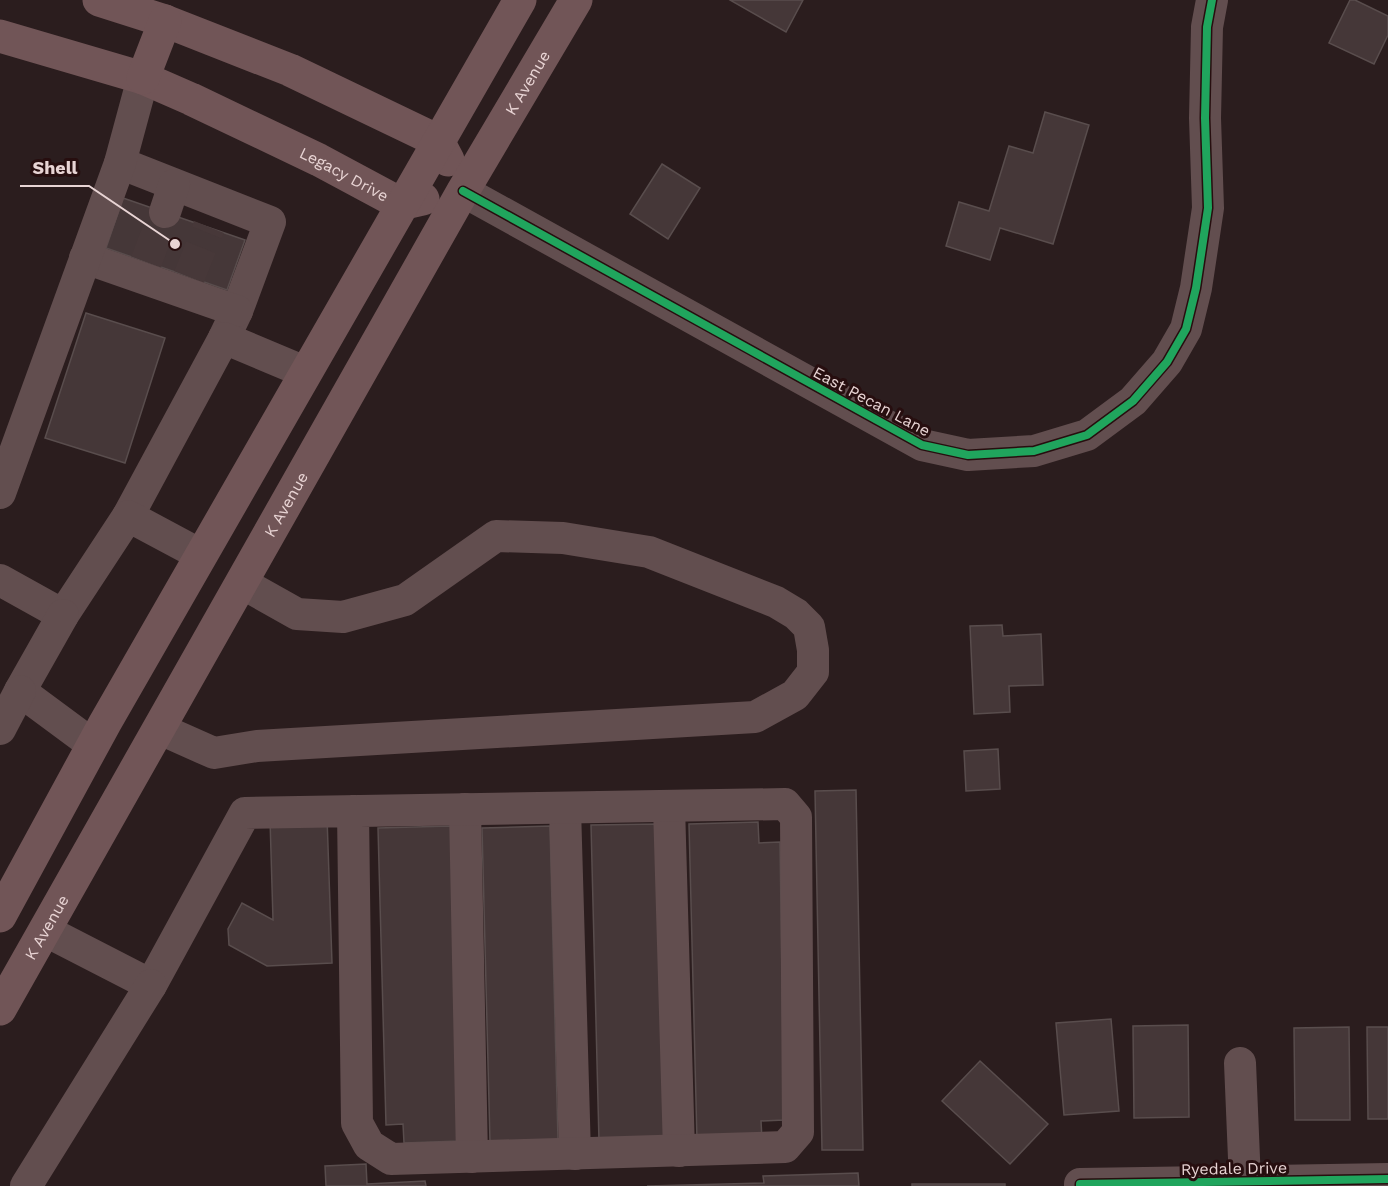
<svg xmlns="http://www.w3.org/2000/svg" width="1388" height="1186" font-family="'Work Sans',sans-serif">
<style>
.building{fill:#453738;stroke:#594d4d;stroke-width:1.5}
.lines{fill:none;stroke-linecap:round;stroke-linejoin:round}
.minor-tunnel{stroke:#473839;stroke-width:32;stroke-dasharray:32 16;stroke-linecap:butt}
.minor{stroke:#624e4f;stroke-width:32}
.major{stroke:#715557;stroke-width:33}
.cycleway-casing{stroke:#270e0f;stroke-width:11}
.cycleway{stroke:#20a55d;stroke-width:8}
.labels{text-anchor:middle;stroke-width:6;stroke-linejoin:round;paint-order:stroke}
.street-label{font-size:16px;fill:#e8d4d4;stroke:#270e0f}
.leader{fill:none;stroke:#e8d4d4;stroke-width:2}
.callout-dot{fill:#e8d4d4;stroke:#270e0f;stroke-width:2}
.callout-label{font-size:18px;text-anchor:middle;font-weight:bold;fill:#e8d4d4;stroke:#270e0f;stroke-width:6;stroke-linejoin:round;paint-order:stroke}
</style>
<rect width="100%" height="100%" fill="#2b1d1e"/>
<g class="building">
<polygon points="730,0 803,0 786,32"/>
<polygon points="1350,0 1355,0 1388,16 1388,35 1374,64 1329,43"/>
<polygon points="1045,112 1089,125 1053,244 1000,228 990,260 946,246 959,202 989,211 1009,146 1033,153"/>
<polygon points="662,164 700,188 668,239 630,214"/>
<polygon points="123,198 245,240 227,290 106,248"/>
<polygon points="86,313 165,338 125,463 45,438"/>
<polygon points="1002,625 1003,636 1041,634 1043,685 1009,686 1010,712 974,714 970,626"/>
<polygon points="998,749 1000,789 966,791 964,751"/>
<polygon points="856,790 863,1150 822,1150 815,791"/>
<polygon points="327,817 332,963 267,966 229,945 228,929 242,903 273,920 270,819"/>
<polygon points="758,822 759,843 780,842 784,1120 761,1121 762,1139 697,1141 689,824"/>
<polygon points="658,824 665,1139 599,1141 591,825"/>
<polygon points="451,826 460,1141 404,1143 403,1124 386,1125 378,828"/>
<polygon points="550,826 558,1140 490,1142 482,828"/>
<polygon points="1111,1019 1119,1111 1064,1115 1056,1023"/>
<polygon points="1188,1025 1189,1117 1134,1118 1133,1026"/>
<polygon points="1349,1027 1350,1120 1295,1120 1294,1028"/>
<polygon points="1367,1027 1388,1027 1388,1119 1368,1119"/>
<polygon points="980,1061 1048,1124 1010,1164 942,1101"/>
<polygon points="366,1164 367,1184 425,1181 426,1186 326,1186 325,1166"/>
<polygon points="858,1173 859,1186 647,1186 764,1183 763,1176"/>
<rect x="912" y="1184" width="93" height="2"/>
</g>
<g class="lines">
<g class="minor-tunnel">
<polyline points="146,262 165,212"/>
<polyline points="189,277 209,227"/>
</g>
<g class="minor">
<polyline points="120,163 270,222 237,311 224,338"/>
<polyline points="463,191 922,445 968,455 1034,451 1087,435 1133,401 1167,362 1186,329 1196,288 1208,208 1205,118 1207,27 1212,0"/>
<polyline points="165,212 174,185"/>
<polyline points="85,258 237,311"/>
<polyline points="0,493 120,163 143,78"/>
<polyline points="128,516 224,338 305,372"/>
<polyline points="0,580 63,615 128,516 201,555"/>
<polyline points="63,615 20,691 93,745"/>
<polyline points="0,729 20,691"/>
<polyline points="160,729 214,753 257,746 755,717 795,695 813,672 813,650 809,627 796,614 776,602 649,552 563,538 496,536 405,600 343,617 297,614 242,583"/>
<polyline points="669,806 679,1151"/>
<polyline points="565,808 575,1154"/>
<polyline points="465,809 472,1157"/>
<path d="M46,931L151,985L245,813C425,810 605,807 785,804L796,817L798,1132L785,1147L391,1159L369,1145L357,1123L353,811"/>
<polyline points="1240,1063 1245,1182"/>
<polyline points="26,1186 151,985"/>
<polyline points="1080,1186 1080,1184 1388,1179"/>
</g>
<g class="major">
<polyline points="99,0 165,21 290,70 438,141 448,160"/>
<path id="s1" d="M0,36L143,78L191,99L319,160L401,204L423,199"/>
<polyline points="143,78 165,21"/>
<polyline points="0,916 105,723 520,0"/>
<path id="s2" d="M0,1009L463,191L576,0"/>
</g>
<g class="cycleway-casing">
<g id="cycleway">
<polyline points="463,191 922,445 968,455 1034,451 1087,435 1133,401 1167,362 1186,329 1196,288 1208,208 1205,118 1207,27 1212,0"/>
<polyline points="1080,1186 1080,1184 1388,1179"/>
</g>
</g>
<use href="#cycleway" class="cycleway"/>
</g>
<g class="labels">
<g class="street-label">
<text dy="6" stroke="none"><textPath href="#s2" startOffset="1066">K Avenue</textPath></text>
<text dy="6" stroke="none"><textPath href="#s1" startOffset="372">Legacy Drive</textPath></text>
<text transform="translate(872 401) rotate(28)" y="6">East Pecan Lane</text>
<text dy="6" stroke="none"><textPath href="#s2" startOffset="580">K Avenue</textPath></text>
<text dy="6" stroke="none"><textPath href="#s2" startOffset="94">K Avenue</textPath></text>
<text transform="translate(1234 1168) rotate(-1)" y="6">Ryedale Drive</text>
</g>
</g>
<path class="leader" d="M175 244L89 186H20"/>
<circle class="callout-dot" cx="175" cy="244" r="6"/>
<g class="callout-label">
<text x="55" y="174">Shell</text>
</g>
</svg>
